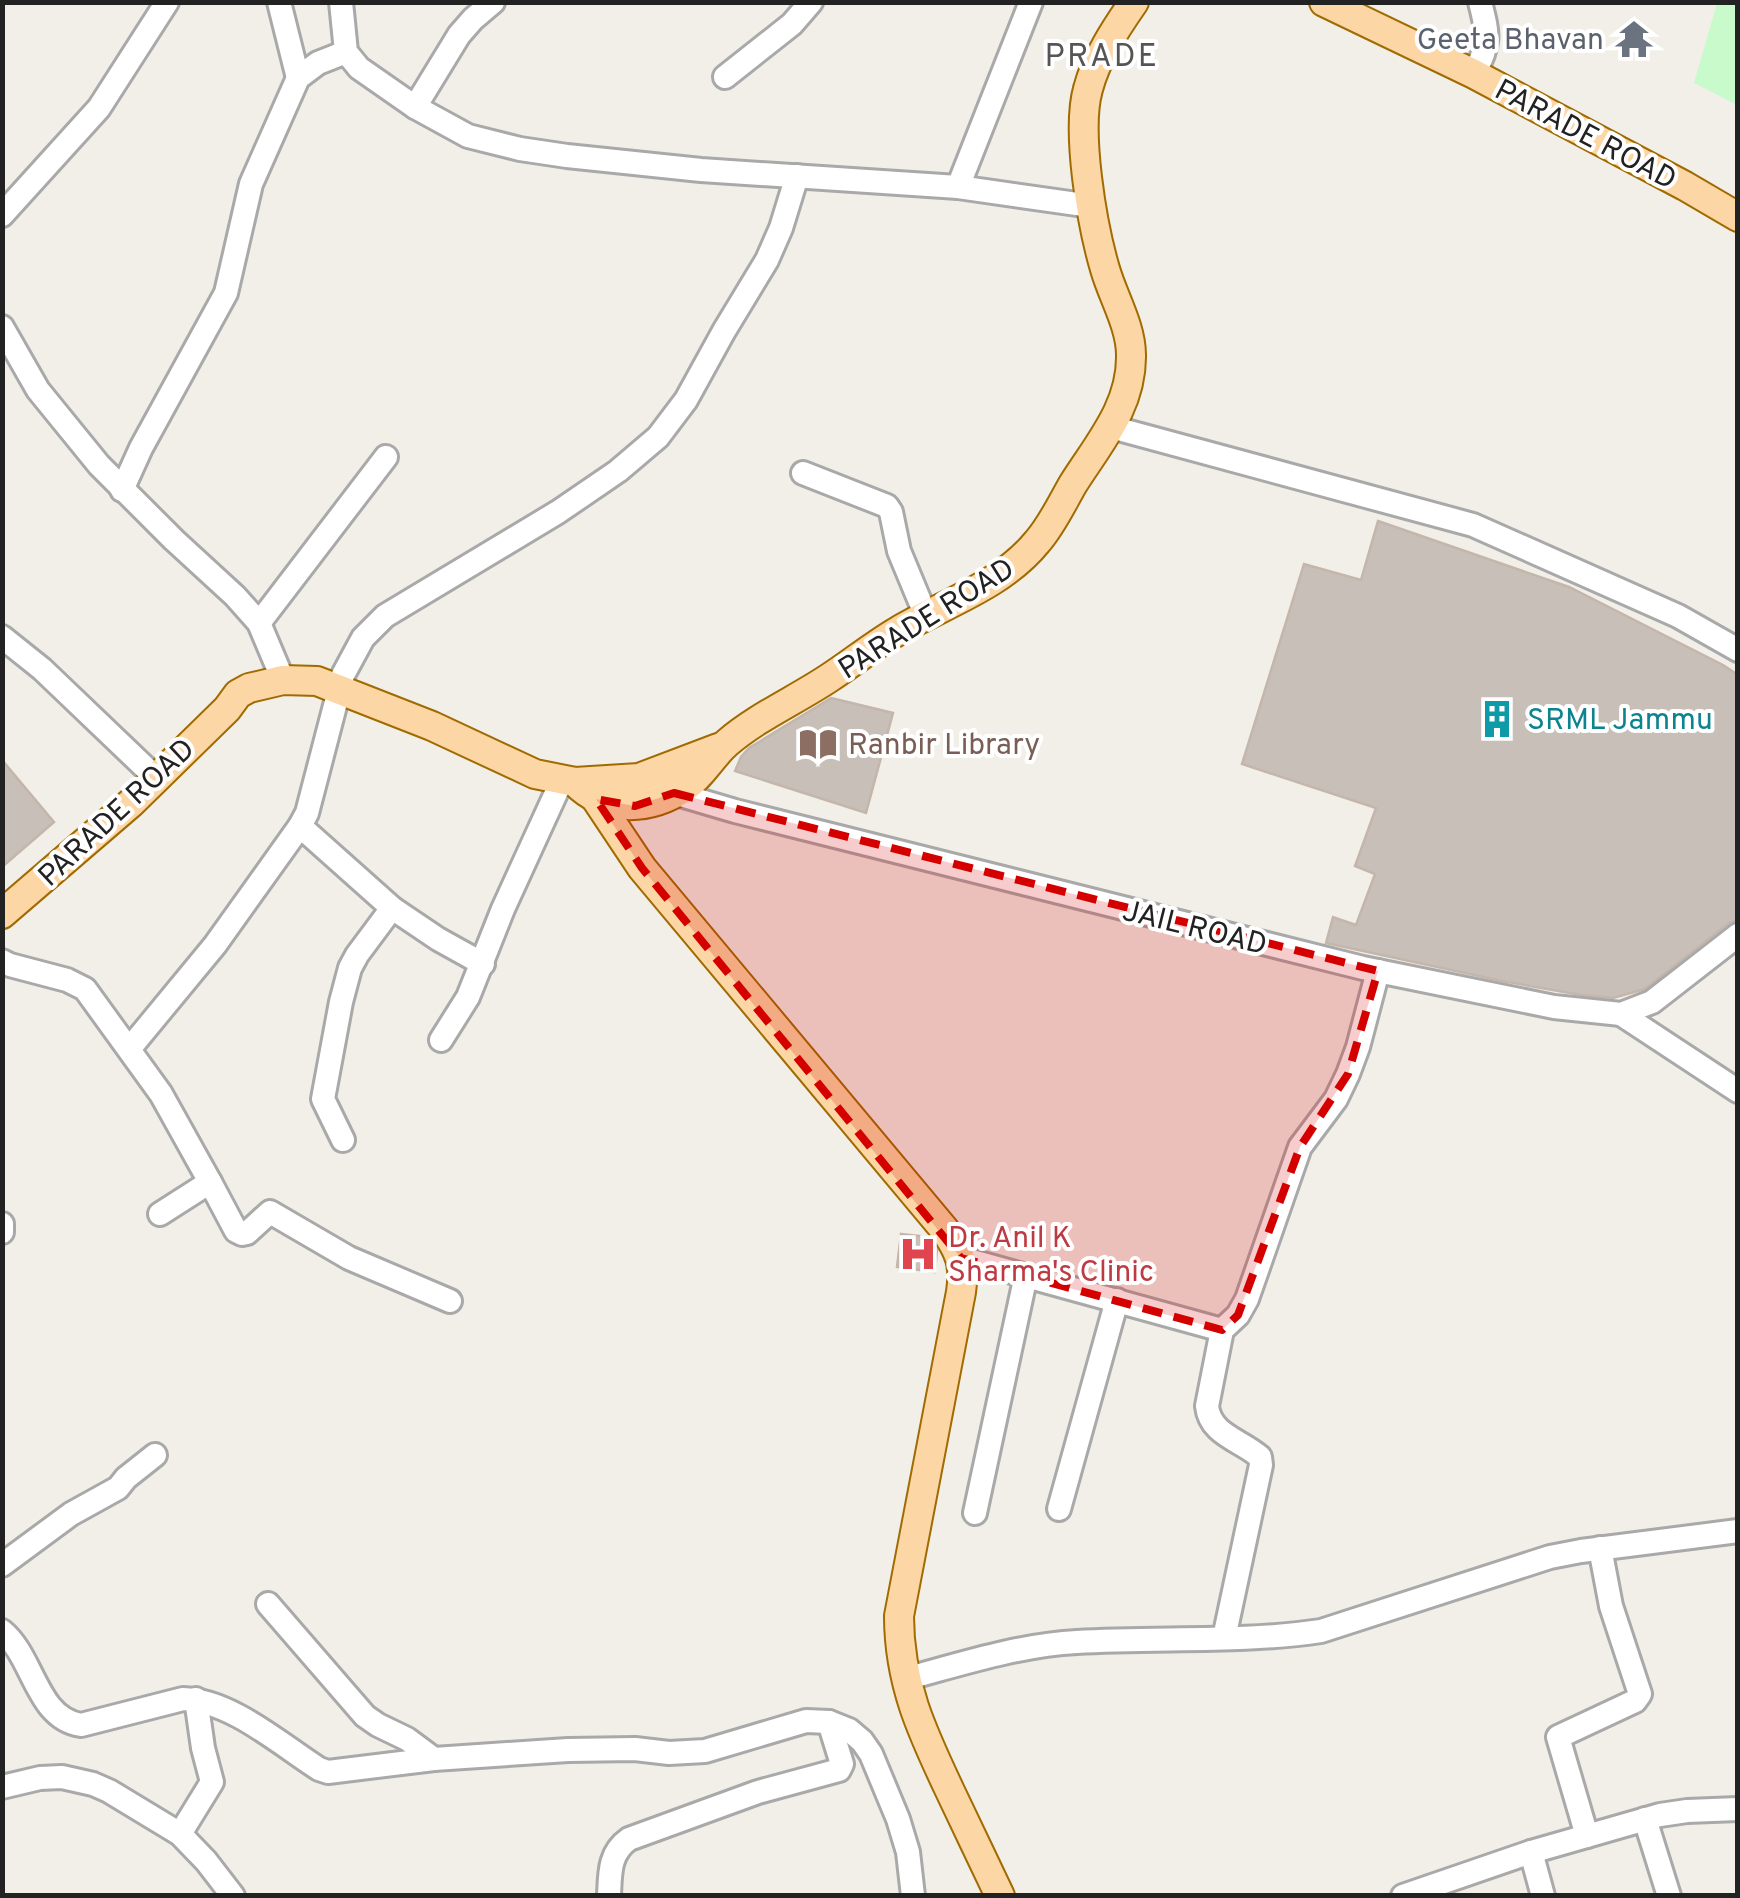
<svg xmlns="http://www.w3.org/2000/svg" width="1740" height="1898" font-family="Overpass,sans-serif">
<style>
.park{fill:#c8facc}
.building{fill:#c7bfb8;stroke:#c4b6ab;stroke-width:2.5}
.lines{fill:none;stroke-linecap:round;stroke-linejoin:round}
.minor-casing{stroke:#a9a9a9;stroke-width:28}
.major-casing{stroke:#a06b00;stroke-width:32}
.minor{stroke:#fff;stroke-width:22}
.major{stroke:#fcd6a4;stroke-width:28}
.marked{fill:#d40000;fill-opacity:0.2;stroke:#d40000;stroke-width:8;stroke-dasharray:20 12;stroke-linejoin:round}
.labels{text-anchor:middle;stroke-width:8;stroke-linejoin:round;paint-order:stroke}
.worship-label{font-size:30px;fill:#5b616d;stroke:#fff;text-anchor:end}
.street-label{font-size:30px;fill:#222;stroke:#fff}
.culture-label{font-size:30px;fill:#0d838f;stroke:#fff;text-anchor:start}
.education-label{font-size:30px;fill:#785e54;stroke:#fff;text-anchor:start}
.health-label{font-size:30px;fill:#be3a42;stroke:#fff;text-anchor:start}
.neighbourhood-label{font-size:32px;letter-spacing:2.5px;fill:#555;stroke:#fff}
</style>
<rect width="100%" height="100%" fill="#f2efe9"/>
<polygon class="park" points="1717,3 1737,3 1737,105 1694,83"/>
<g class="building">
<polygon points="1378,521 1569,587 1723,665 1738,675 1738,920 1729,923 1645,989 1613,998 1581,995 1502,981 1326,943 1333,917 1356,925 1375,874 1355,866 1376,808 1242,764 1304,564 1361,580"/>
<polygon points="831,698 893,713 866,813 735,771 741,757 749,748"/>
<polygon points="2,760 54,822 2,867"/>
<polygon points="901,1234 928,1237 937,1250 935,1272 897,1267"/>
</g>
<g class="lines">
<g class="minor-casing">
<g id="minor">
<polyline points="279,2 298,78"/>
<polyline points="341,2 346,52 359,68 415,107 468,136 520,149 567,156 701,170 958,187 1091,206"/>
<path d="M1474,74C1490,42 1489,37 1480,2"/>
<polyline points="725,77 792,24 811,2"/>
<polyline points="415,107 459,35 473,19 493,2"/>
<polyline points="958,187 1031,2"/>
<polyline points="2,215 99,108 167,2"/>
<polyline points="2,327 38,390 99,465 174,540 235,596 259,623 283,680"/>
<polyline points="1111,427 1473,525 1678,616 1738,650"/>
<polyline points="803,473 887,506 891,512 899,551 926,616"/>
<polyline points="122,490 141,448 226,293 251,184 298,78 318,63 346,52"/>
<polyline points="259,623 386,457"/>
<polyline points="2,637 42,669 156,778"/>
<polyline points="639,778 674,793 735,811 1363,968 1554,1007 1621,1014 1652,1002 1738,935"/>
<polyline points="300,826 392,908 438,939 483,964"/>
<polyline points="2,961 10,965 67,980 85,989 161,1094 210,1182 160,1214"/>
<polyline points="1621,1014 1738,1091"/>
<polyline points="441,1040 468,997 503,909 562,780"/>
<polyline points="130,1048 215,945 300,826 307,813 343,675 363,638 385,616 558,512 618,471 658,437 686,400 724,331 767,260 781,228 797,176"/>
<polyline points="343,1140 323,1099 341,1002 350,968 357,955 392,908"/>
<polyline points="210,1182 236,1231 242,1234 247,1233 270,1212 349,1258 450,1301"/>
<polyline points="2,1224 2,1232"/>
<polyline points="961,1258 1222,1330"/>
<polyline points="1059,1509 1117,1300"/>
<polyline points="975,1513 1026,1275"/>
<polyline points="2,1565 71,1514 118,1488 126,1478 155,1455"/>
<polyline points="268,1604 365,1716 378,1725 407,1739 434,1759"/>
<path d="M2,1631C34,1657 36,1718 81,1725L183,1699C230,1700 280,1744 319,1769L328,1772L434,1759L568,1750L635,1749L669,1753L705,1751L806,1721L829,1722L849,1730L862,1741L871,1754L898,1819L908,1852L913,1896"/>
<path d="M1224,1638L1261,1465L1260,1457C1241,1440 1210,1435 1207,1406L1222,1330L1238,1315L1247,1299L1300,1147L1336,1099L1348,1074L1358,1047L1378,971"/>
<path d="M905,1679C961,1664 1019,1645 1077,1642C1158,1637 1241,1643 1321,1631L1550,1557L1581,1551L1738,1531"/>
<polyline points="2,1787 40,1778 62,1777 93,1784 109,1791 180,1834 206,1861 233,1896"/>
<polyline points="1645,1819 1669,1896"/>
<polyline points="180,1834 212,1782 203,1748 196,1699"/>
<polyline points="1587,1836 1558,1737 1635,1701 1640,1694 1611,1606 1600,1548"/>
<polyline points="1531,1852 1543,1896"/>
<path d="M609,1896C610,1873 609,1853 629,1839L758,1792L839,1770L842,1764L829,1722"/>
<polyline points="1403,1896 1531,1852 1660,1815 1687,1811 1738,1809"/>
</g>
</g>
<g class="major-casing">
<g id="major">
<polyline points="1324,2 1474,74 1685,186 1738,217"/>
<path d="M575,782C605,813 650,811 685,787C702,776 712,756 727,743C757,717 796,700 829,678C852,663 874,645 898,631C945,603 1001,586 1037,542C1052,525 1062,503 1073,484C1099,443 1132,406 1131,355C1131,326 1113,297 1105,269C1092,225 1076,131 1088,89C1096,58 1116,28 1134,2"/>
<path d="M596,799L642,868L944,1229C960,1252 965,1264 961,1292L899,1616C899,1683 922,1732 950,1791C967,1826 983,1861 1000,1896"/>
<polyline points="2,914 131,803 227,709 238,694 249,688 283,680 317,681 432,726 535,774 575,782 639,778 718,748"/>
</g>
</g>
<use href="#minor" class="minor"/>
<use href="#major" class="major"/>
</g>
<path class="marked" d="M674,793L1378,971L1348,1074L1300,1147L1238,1315L1222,1330L961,1258L642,868L596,799L635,806Z"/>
<defs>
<g id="temple-bare" transform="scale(3)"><path d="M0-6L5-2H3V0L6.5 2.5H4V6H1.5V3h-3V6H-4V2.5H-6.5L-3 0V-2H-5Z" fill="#6b7280" stroke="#fff" stroke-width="2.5" paint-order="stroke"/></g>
<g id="building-bare" transform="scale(3)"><path d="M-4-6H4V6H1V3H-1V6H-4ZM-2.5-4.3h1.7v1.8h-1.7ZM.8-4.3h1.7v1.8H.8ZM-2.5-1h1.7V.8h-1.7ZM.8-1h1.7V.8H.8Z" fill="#0f9aa8" stroke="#fff" stroke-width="2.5" paint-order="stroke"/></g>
<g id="library-bare" transform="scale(3)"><path d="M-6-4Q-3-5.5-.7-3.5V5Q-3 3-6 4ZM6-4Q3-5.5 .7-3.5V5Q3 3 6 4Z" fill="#8d6e63" stroke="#fff" stroke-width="2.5" paint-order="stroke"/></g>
<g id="hospital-bare" transform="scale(3)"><path d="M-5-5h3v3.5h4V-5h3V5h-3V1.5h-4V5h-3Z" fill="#e0444e" stroke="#fff" stroke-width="2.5" paint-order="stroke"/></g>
</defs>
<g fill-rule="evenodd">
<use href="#temple-bare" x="1634" y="39"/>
<use href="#building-bare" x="1497" y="719"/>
<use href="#library-bare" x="818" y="744"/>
<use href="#hospital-bare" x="918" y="1254"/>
</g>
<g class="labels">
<g class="worship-label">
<text x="1604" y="49">Geeta Bhavan</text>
</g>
<g class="street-label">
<text transform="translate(1586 134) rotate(28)" y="10">PARADE ROAD</text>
<text transform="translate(926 618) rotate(-32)" y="10">PARADE ROAD</text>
<text transform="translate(116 812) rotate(-43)" y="10">PARADE ROAD</text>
<text transform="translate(1195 927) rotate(14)" y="10">JAIL ROAD</text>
</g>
<g class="culture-label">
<text x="1527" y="729">SRML Jammu</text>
</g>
<g class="education-label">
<text x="848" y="754">Ranbir Library</text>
</g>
<g class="health-label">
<text x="948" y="1247">Dr. Anil K<tspan x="948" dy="34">Sharma's Clinic</tspan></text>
</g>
<g class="neighbourhood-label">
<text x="1102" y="66">PRADE</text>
</g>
</g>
<rect width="1740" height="1898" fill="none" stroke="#222222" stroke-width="10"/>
</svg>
